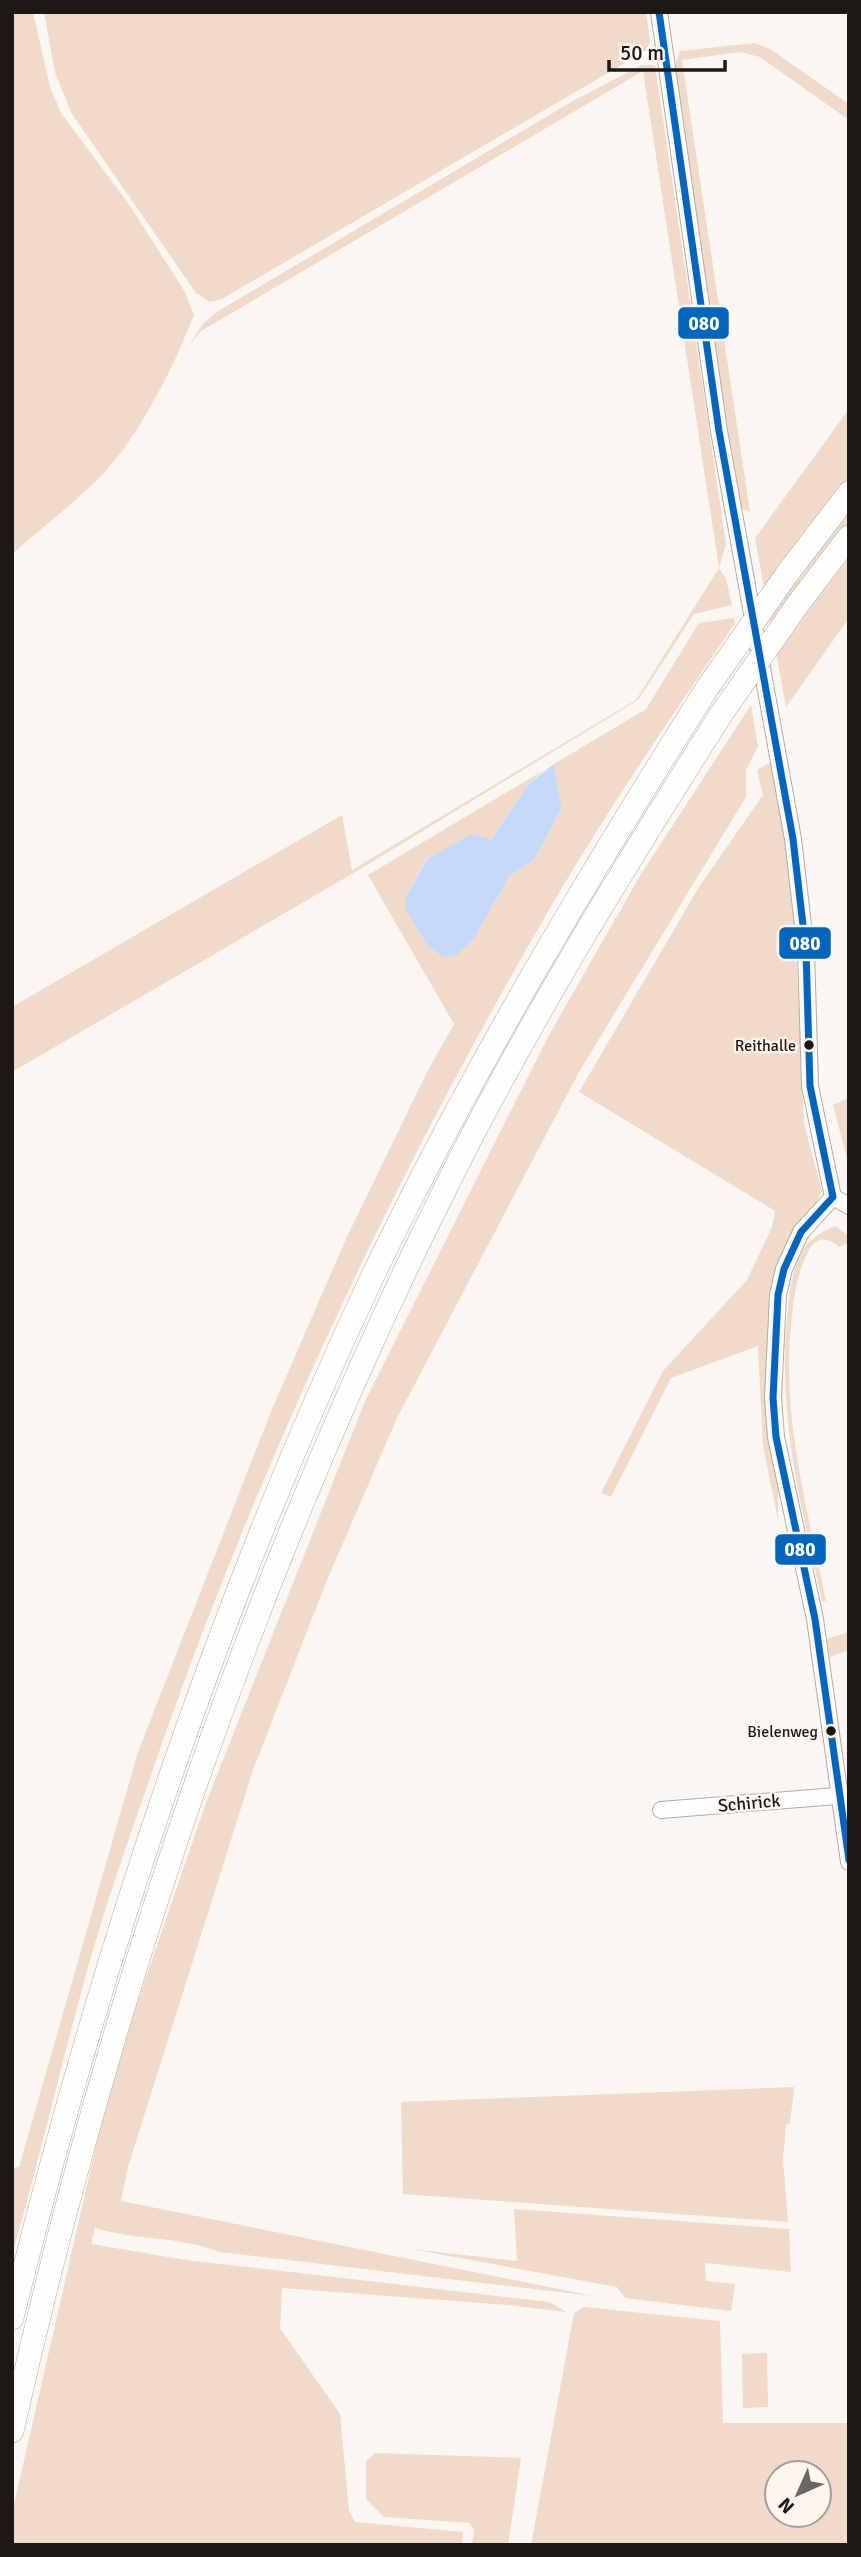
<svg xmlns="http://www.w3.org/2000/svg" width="861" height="2557" font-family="Signika,sans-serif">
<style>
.green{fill:#f0dac9;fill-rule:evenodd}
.water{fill:#c6d9fb}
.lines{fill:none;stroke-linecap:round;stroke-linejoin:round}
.minor-casing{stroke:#afaba8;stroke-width:18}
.highway-casing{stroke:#afaba8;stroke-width:24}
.minor{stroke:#fefefd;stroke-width:16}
.highway{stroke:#fefefd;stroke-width:23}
.highway-bridge-casing{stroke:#afaba8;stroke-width:24;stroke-linecap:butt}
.highway-bridge{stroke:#fefefd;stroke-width:23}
.bus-1-casing{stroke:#fdf5ef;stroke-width:12}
.bus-1{stroke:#0065bd;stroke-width:7}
.bus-dot{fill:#1d1815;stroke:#fdf5ef;stroke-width:2.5}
.labels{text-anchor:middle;stroke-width:5;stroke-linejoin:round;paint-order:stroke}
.bus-label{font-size:16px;fill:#1d1815;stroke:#fdf5ef;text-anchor:end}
.street-label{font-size:18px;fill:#1d1815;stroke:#fdf5ef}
.line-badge{stroke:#fdf5ef;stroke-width:2.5}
.badge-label{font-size:19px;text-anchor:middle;font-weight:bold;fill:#fff}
</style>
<rect width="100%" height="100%" fill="#faf6f2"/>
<g class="green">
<path d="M12,12H33L50,87L61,113L128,203L185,292L194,315C176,361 153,407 125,447C95,489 50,520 12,554Z"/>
<polygon points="44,12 646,12 650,40 647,50 222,299 210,302 196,293 72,114 55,73"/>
<polygon points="755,43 770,49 849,104 849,120 760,57 740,52 682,60 750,512 738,507 674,69 680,51"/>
<polygon points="642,65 655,65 726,544 719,568 726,579 732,605 694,614 638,700 352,874 12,1072 12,1007 342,815 352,870 636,700 719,568 643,71 201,331 190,344 202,325 215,313 573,101"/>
<polygon points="849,409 849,618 786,707 755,538"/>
<path d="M734,618L735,623C673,715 609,807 553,903C391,1181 254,1474 150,1778C125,1849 100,1921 81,1993C57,2081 37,2169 12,2255V2168L19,2167L138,1752L272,1409L346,1239L427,1072L454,1024L368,875L544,770L528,784L491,840L427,858L406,897L475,937L510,875L533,861L562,808L554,764L646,709L699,623Z"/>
<path d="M751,705L758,746L746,770V797L579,1072L397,1418L325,1585L253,1770L128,2167L121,2201L594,2296L219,2252C174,2235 138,2241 95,2228L91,2244L186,2260L550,2302L566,2312L508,2305L282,2288L280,2328L340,2414L349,2510L355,2522L463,2532L462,2545H12V2513L112,2076L207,1800L366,1399L548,1037L641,874Z"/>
<polygon points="771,762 793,879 804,1124 822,1191 814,1207 791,1236 771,1293 766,1383 771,1448 778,1486 778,1520 763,1446 758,1346 671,1378 611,1497 601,1493 663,1371 747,1280 772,1227 775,1211 579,1092 699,887 763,795 757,770"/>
<polygon points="849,1098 849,1166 833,1105"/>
<path d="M835,1226L849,1236V1242L839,1247C828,1237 817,1236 809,1250C798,1271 794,1293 792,1316C780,1414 807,1506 826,1601H822C801,1503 778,1422 787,1320C789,1296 791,1268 805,1247C811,1237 825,1231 835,1226Z"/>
<polygon points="849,1632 849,1650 830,1657 827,1639"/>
<polygon points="794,2087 790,2124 786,2125 783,2159 788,2222 403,2194 401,2102"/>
<polygon points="514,2209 789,2229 791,2272 705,2263 706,2281 735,2284 731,2311 625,2298 617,2287 411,2249 517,2261"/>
<path d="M584,2307L720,2321L723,2423H849V2545H531L574,2313ZM777,2473H819V2515H777Z"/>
<polygon points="767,2353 768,2407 743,2408 742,2354"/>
<polygon points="376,2453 521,2458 508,2545 472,2545 474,2529 469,2523 384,2517 366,2499 366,2461"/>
</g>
<polygon class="water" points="554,764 562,808 533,861 510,875 475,937 457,955 443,957 427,945 406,909 406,897 427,859 472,834 491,840 528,784"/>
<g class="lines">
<g class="minor-casing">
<g id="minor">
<polyline points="659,12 719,431 793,839 806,951 810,1086 833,1197 801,1232 784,1269 778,1295 773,1398 776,1437 815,1619 849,1862"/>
<polyline points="833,1197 849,1206"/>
<polyline points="661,1810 837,1796 846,1798"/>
</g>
</g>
<g class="highway-casing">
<g id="highway">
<polyline points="787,574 849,493"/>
<polyline points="798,604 849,537"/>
<path d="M12,2318C99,1964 213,1616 368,1286C467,1078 585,881 708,687"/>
<path d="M12,2431C110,1997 252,1573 452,1175C532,1016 626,864 722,713"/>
</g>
</g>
<use href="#minor" class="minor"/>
<use href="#highway" class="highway"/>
<g class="highway-bridge-casing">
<g id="highway-bridge">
<polyline points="708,687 787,574"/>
<polyline points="722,713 798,604"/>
</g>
</g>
<use href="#highway-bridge" class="highway-bridge"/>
<g class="bus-1-casing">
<polyline id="bus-1" points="659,12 719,431 793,839 806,951 810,1086 833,1197 801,1232 784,1269 778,1295 773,1398 776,1437 815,1619 849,1860"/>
</g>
<use href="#bus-1" class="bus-1"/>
</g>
<g class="bus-dot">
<circle cx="809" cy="1045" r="6"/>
<circle cx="831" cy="1731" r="6"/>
</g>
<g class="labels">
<g class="bus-label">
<text x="796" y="1051">Reithalle</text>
<text x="818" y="1737">Bielenweg</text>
</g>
<g class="street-label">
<text transform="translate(749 1803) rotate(-5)" y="6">Schirick</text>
</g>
</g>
<g class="line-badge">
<rect x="677" y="306" width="53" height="34" rx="7" fill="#0065bd"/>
<rect x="778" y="926" width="54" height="34" rx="7" fill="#0065bd"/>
<rect x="774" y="1533" width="53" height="33" rx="7" fill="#0065bd"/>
</g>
<g class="badge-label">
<text x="704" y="330">080</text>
<text x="805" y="950">080</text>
<text x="800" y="1556">080</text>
</g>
<rect width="861" height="2557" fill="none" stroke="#1d1815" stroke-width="28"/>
<g transform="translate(798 2494) rotate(225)"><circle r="33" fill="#fdf5ef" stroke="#a39d98" stroke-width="2"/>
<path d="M0-5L12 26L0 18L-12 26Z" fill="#6a6662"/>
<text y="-10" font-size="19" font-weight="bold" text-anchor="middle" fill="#1d1815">N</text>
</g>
<path d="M609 60v10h116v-10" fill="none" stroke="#1d1815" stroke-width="3.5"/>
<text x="620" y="60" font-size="21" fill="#1d1815" stroke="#fdf5ef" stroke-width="5" paint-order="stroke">50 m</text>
</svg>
